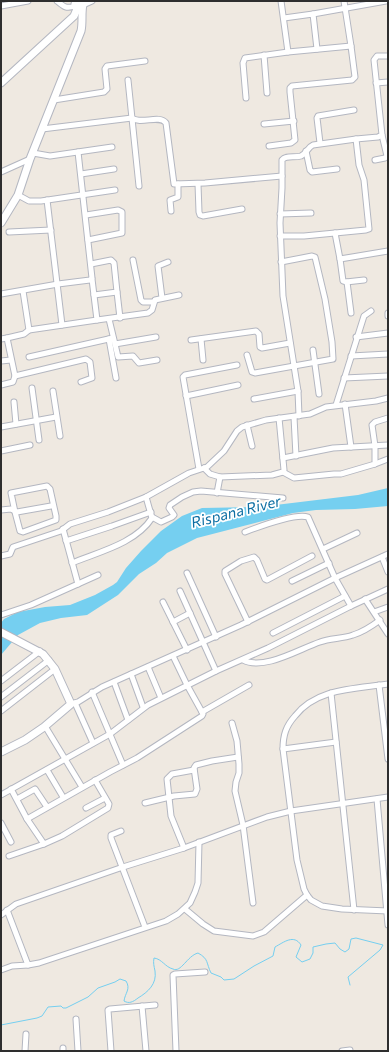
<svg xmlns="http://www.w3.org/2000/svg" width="389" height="1052" font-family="Commissioner,sans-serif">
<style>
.water{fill:#75cff0}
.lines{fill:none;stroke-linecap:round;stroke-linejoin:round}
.stream{stroke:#75cff0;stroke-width:1}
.street-casing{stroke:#b4b7c1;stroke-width:7}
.secondary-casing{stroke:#b4b7c1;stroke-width:9}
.street{stroke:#fff;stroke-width:5}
.secondary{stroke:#fff;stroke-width:7}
.labels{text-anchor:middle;stroke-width:3.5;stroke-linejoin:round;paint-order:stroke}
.water-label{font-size:15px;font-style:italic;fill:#0d6fa3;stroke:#fff}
</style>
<rect width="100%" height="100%" fill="#efe9e1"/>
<polygon class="water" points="388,488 388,506 355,509 316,510 293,513 197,538 167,553 156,563 139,574 118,595 87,615 61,618 40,623 18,635 1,655 1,623 4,619 18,612 45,607 70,605 95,595 113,585 117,582 126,568 141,551 161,531 182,516 202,508 259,507 358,495"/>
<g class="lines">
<path class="stream" d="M1,1025L37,1018L42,1016L48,1007L61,1006L63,1008H66L88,997L98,988L115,982L120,979L126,981C131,989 125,993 124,1001C129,1004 133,1002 138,998C148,992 157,984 155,971C154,966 153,963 154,958C162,959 165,967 173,969C181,973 187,956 198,953C209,959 206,963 211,973L221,977L224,980L234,979L254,966L273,956L275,947C284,942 294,934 301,945L296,957L302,962L310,959L313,953V947L326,944L335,943L340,949L345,952L349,949L351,939L356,938L383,945L380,950L348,977L350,985"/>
<g class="street-casing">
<g id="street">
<path d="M57,1C64,7 66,9 75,6"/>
<polyline points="344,1 351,46"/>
<polyline points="83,5 92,1"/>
<polyline points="1,6 28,1"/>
<polyline points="313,14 386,1"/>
<polyline points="284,18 313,14 317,49"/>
<polyline points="264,55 267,93"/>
<polyline points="128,80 139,186"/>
<polyline points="376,83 388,82"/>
<polyline points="246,98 243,63 245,58 288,52"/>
<polyline points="54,100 104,92 107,89 105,69 107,66 145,61"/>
<polyline points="264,124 294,121"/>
<path d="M42,129L132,118C141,125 159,114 166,123L174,184L205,183L282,176"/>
<polyline points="320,143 317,118 318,116 354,110"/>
<polyline points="269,146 291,143 295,140 290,92 290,88 292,86 352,80 355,77 351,46 288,52 281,1"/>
<polyline points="306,151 310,170 312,172 337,169"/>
<polyline points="33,153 50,156 112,147"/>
<polyline points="375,160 385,158 387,156 382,135"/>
<polyline points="1,172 30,159"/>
<polyline points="81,174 114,169"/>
<polyline points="198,184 199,212 200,215 203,216 242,209"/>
<polyline points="18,195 29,201 41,201 115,190"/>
<polyline points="47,200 62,325"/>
<polyline points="171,211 170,200 178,197 178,184"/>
<polyline points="280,214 311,213"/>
<polyline points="86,215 118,210 122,212 122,233 88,240"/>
<polyline points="9,232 51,230"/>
<polyline points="335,233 340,259 388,251"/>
<polyline points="280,236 304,236 366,230 369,229 364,180 359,165 356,139"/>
<polyline points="340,259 343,281 346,282 364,280"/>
<polyline points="133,260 141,300 143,302 154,302"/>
<polyline points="91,264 111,260 114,263 117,292 94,295"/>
<polyline points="347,282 351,313"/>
<polyline points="23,291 29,330 97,320 92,279"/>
<polyline points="117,292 120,318"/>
<polyline points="1,294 58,284 90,280 92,278 78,152"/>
<polyline points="162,298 158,266 168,262"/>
<polyline points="388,313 388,316"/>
<polyline points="109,319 115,344 156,337"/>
<polyline points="97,320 148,313 152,310 155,300 179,295"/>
<polyline points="29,330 24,334 7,338 15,376 86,359 90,362 92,378 81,382"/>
<polyline points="356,337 388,333"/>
<polyline points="1,339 7,338"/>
<polyline points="109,339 116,378"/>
<polyline points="201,339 203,360"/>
<polyline points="191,340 256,331 259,334 260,347 262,348 290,343"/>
<polyline points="115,344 118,357 133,356 139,363 157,360"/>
<polyline points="313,350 319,394"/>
<polyline points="247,355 252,372 255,373 333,359 332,342 325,299 315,257 312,256 281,262"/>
<polyline points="351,356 388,354"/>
<polyline points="29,357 113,338"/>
<polyline points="1,361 11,360"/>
<polyline points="344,378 388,376"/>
<polyline points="1,385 13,382 15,376"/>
<polyline points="32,388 39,440"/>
<polyline points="53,391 60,436"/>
<polyline points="186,396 238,385"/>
<polyline points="254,399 298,391"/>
<polyline points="14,402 16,424"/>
<polyline points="345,404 351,447"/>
<polyline points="336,405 364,316 371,311"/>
<path d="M299,416L298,391L283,296L280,223L282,188V160C286,155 294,158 301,156C307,153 308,147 313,145L356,139L378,137L382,135L374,60L377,56H388"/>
<polyline points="294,417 296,456"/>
<polyline points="247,425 252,446"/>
<polyline points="1,427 56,417"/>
<polyline points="1,451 30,445"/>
<polyline points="283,458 333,448 388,445"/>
<polyline points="375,464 388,459"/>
<polyline points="204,468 210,474 220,477 272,475 283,472 284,470 279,418"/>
<polyline points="199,469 183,377 185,375 237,365"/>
<polyline points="283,472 294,478 334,474 341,474 375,464 375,446 372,425 375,422 388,418"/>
<polygon points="47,486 50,489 56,516 56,520 23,532 20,531 15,512 11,493"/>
<polyline points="217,493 220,477"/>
<polyline points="1,510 11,509 17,512 51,506"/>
<polyline points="152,517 161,522 172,517 174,515 169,508 170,505 182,497 193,492 201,491 283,498"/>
<polyline points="63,529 78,584"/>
<path d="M245,532C258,527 296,513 308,517L335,578L351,606"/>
<polyline points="66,541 112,526 151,512"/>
<polyline points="323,549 357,533"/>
<polyline points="1,556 10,554 13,547 61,531 70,524 108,512 146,497 189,473 207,467 224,451 237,431 242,427 266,420 310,414 326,407 376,401 388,398"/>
<polyline points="382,557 388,572"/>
<path d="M72,563C98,552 135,544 152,518L146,497"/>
<polyline points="187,573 216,637"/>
<polyline points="292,581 329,563"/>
<polyline points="180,591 216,671"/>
<polyline points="365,599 388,634"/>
<polyline points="163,602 187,650"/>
<polyline points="374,612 388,607"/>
<polyline points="1,615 31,605 98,575"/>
<polyline points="173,622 190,613"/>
<polyline points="248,622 225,574 225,571 241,561 254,557 257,560 265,579 267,580 312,556"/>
<polyline points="273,633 345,596"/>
<path d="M243,660C264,671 299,649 320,642C330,638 342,639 353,635C363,632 372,626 380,620"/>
<polyline points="148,667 161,698"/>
<polyline points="131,674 143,707"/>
<polyline points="1,681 40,651"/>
<polyline points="114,682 128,720"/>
<path d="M388,684C355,689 317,688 295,716C286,726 283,735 283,749L297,860L304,889L307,895L311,900L322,906L342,909L388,911"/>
<polyline points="379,685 388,759"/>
<polyline points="92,692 123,765"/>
<polyline points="331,693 354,910"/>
<polyline points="1,697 49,660"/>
<polyline points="75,703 93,743"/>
<polyline points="71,704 78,702 102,687 241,625 335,578 388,554"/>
<polyline points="1,711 55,669"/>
<polyline points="202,712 249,685"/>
<polyline points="232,723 237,741 239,764 239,773 236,782 235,791 243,825 253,903"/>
<polyline points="45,726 82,787"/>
<polyline points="283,749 336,742"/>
<polyline points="47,770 63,797"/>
<polyline points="11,789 27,819 110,772 137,758 202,716 203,714 202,712 187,685 173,656"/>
<polyline points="1,795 110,734 148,705 216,671 268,648 351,606 388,589"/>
<polyline points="17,799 35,789 47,807"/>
<polyline points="377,799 388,925"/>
<polyline points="145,803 174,796 195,794 197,789 194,768 196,765 212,761 238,757"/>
<polyline points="86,808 105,798"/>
<polyline points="27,819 44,844"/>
<polyline points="1,823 11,842"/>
<polyline points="121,831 111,835 111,838 145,927"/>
<polyline points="184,848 171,816 167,779 172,774 194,770"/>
<polyline points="9,856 44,844 62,836 108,808 109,804 95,780"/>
<polyline points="185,909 203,924 214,931 253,936 264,932 307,895"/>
<polyline points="7,910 28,965 39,963 166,921 178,914 190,903 195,892 198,883 199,842"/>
<polyline points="1,915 16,904 123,867 184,848 267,817 291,811 388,797"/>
<polyline points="1,970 12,966 28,965"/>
<polyline points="142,1006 146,1051"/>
<polyline points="76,1019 78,1051"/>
<polyline points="63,1048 63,1051"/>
<polyline points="25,1051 26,1034"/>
<polyline points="111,1051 108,1010 110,1009 155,1005"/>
<polyline points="176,1051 173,975 175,974 205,972"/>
<polyline points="342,1051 350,1050"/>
</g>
</g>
<g class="secondary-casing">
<g id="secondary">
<polyline points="1,83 74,16 77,9"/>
<path d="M1,223L18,195L30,159L81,31C83,22 81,13 83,5L81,2L77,3L75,4L76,8L79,10L82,9"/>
<polyline points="1,632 43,654 55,669 71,704 44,727 25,740 1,752"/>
</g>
</g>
<use href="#street" class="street"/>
<use href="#secondary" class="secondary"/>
</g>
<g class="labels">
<g class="water-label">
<text transform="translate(236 512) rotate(-14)" y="5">Rispana River</text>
</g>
</g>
<rect width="389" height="1052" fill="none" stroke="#2e2e2e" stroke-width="4"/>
</svg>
